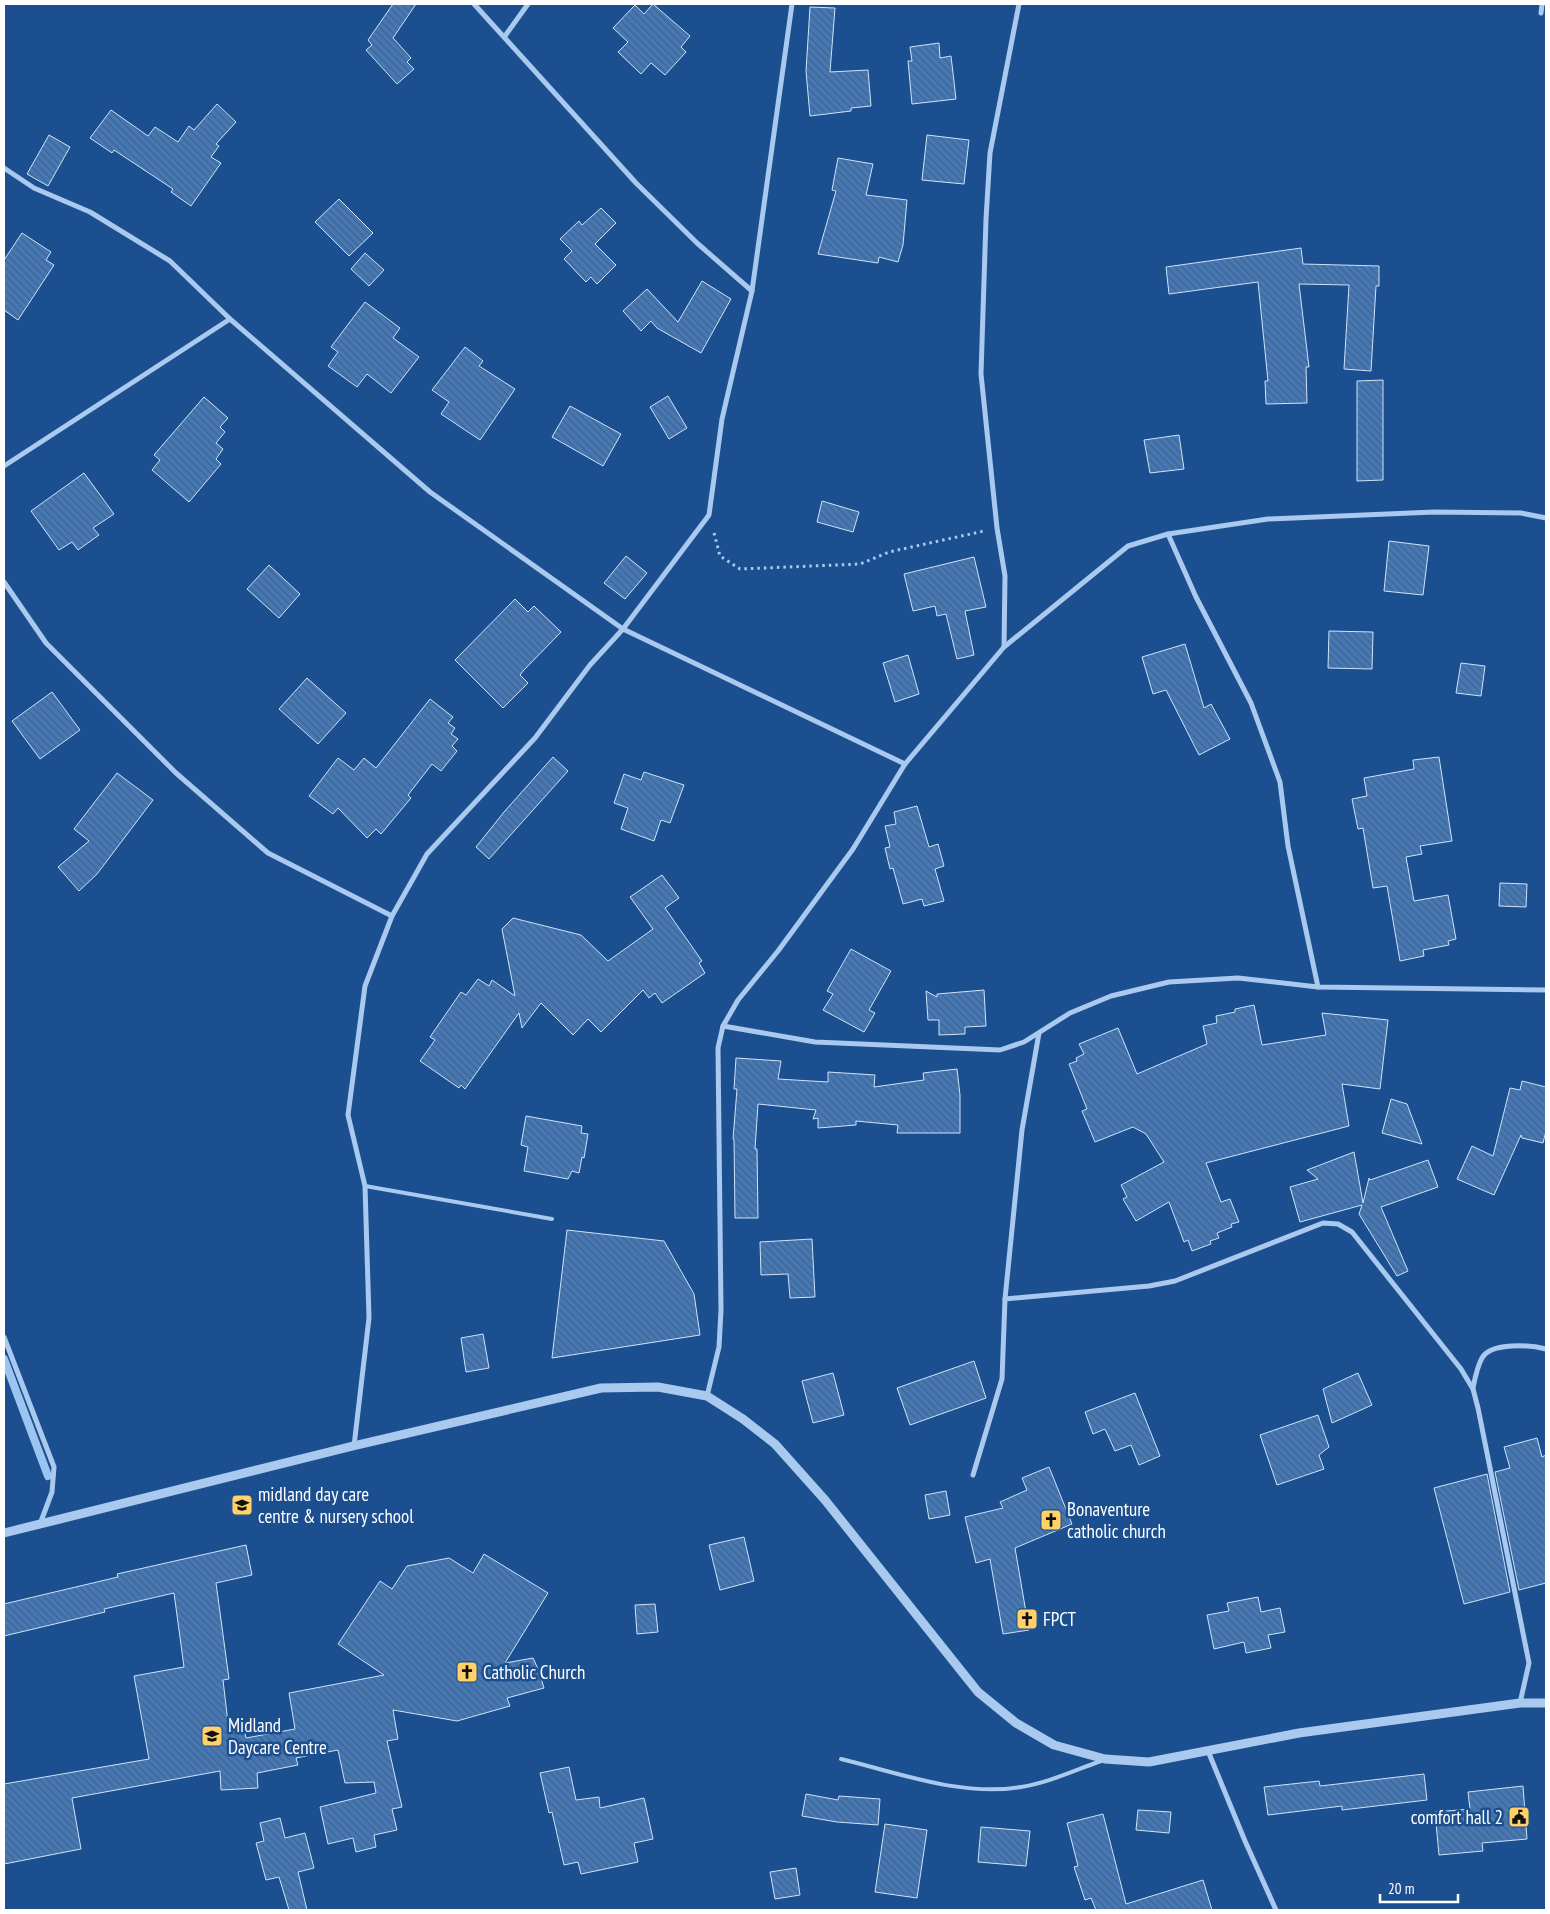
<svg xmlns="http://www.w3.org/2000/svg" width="1550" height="1914" font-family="'PT Sans Narrow',sans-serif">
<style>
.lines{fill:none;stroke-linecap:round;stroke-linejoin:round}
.stream{stroke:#9cc4f0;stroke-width:8}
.building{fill:url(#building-back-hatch);stroke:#cfe3fa}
.path{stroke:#a9c9ee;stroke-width:3;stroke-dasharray:2.5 4;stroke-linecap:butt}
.service{stroke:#a9c9ee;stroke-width:4}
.minor{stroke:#a9c9ee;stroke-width:5}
.tertiary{stroke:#a9c9ee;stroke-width:9}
.labels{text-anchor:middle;stroke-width:5;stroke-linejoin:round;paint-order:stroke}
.poi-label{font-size:19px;fill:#fff;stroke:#1b4f8f;text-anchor:start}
</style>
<defs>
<pattern id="building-back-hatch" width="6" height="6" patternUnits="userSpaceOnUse" patternTransform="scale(1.25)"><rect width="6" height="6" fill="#4478b7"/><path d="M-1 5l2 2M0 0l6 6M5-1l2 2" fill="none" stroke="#486282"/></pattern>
</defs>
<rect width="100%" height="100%" fill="#1b4f8f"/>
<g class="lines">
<polyline class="stream" points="4,1359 48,1476"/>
</g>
<g class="building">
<polygon points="393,4 416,4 393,38 411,58 407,62 414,69 397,84 366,50 372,45 368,40"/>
<polygon points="653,4 690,36 681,47 686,52 665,75 651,63 641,74 618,52 628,42 613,28 635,5 644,14"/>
<polygon points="810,7 835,8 830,72 868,70 871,106 851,108 851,111 810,116 806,71"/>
<polygon points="939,43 940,58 951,56 956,99 912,104 908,61 912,61 910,47"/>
<polygon points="217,104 236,122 216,144 219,146 211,157 221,163 191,206 171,192 173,189 114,150 112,153 90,138 111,110 148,136 155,127 178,142 189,126 194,130"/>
<polygon points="49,135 70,147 48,186 27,174"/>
<polygon points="927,135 969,140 964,184 922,180"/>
<polygon points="838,158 873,164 866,195 907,200 903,245 898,262 879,257 878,263 818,254 836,191 832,190"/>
<polygon points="339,199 373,233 349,256 315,222"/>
<polygon points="601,208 616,223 595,244 616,265 597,284 591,277 586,282 564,259 572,251 560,239 579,221 582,225"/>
<polygon points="22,233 51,252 46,260 54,265 18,320 4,310 4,260"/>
<polygon points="1301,248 1303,264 1379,266 1379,286 1376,286 1371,371 1344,369 1349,285 1299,284 1309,367 1306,367 1307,403 1266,404 1265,381 1268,381 1258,282 1169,294 1166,267"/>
<polygon points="365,253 384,270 369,286 351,269"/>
<polygon points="702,281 731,299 701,353 657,328 651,321 641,331 623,311 647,289 678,322"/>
<polygon points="365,302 400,328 393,338 419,357 391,393 367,374 357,387 328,366 338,352 331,347"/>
<polygon points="465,347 483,361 479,366 515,389 480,440 441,414 449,402 432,390"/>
<polygon points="1383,380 1383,480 1357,481 1357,381"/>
<polygon points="668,396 687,428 669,439 650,407"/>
<polygon points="204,397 228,418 220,427 225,432 216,443 223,449 216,459 221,464 189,502 152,470 160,460 154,455"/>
<polygon points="570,406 621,434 603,466 552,437"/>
<polygon points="1179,435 1184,469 1150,473 1144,440"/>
<polygon points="84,473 114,514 93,528 99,535 78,550 72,542 59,550 31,511"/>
<polygon points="822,501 859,512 853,532 817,522"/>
<polygon points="1389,541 1429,546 1423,595 1384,591"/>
<polygon points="626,556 647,573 625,599 604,583"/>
<polygon points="974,557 986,607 965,611 974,655 957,659 946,614 937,616 935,606 913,611 904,574"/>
<polygon points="269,565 300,594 279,618 247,589"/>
<polygon points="515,599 528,612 534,606 561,632 523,671 520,675 528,683 503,708 455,660"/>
<polygon points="1329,631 1373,632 1372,669 1328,668"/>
<polygon points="1185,644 1204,708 1211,704 1230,739 1199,755 1166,690 1153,694 1142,657"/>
<polygon points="908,655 919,694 895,702 883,663"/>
<polygon points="1461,663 1485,666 1481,696 1456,693"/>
<polygon points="307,678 346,713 318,744 279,709"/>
<polygon points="52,692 80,730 40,759 12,721"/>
<polygon points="430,699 453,717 448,723 455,728 451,734 458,739 452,746 457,751 441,771 432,764 408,795 411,798 381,834 376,829 367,838 338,808 333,814 309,796 338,758 354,770 364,758 376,768"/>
<polygon points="553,757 568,771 489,859 476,847 504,812"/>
<polygon points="1439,757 1452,841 1420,846 1422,854 1406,857 1414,901 1448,895 1456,939 1448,941 1449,945 1423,950 1424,956 1400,961 1387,886 1373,888 1363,828 1358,829 1352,799 1367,796 1364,778 1414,769 1413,760"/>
<polygon points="644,772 684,785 670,823 661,820 654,841 621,829 628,808 614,803 624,774 641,780"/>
<polygon points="117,773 153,800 97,874 79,891 58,867 89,841 74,829"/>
<polygon points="917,806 929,847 938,844 944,866 935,869 944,901 924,906 922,899 903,904 893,868 890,869 885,848 890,847 885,826 896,824 894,812"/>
<polygon points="662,875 679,898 665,908 702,961 699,963 705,973 662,1003 655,993 649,998 643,990 601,1032 588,1019 573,1035 541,1003 522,1028 519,1013 465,1089 461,1085 459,1088 420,1061 435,1040 430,1037 461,992 466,995 478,979 489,986 492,980 515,996 502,929 513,918 581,935 608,961 653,929 630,897"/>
<polygon points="1500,883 1527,884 1526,907 1499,906"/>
<polygon points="851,949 891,971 869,1010 875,1013 864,1032 823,1010 833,994 827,991"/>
<polygon points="984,990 986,1026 965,1027 965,1034 939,1035 939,1020 928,1020 926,991 937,997 937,994"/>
<polygon points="1254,1005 1262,1045 1326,1035 1322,1013 1388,1020 1380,1089 1342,1084 1349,1126 1206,1163 1221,1202 1230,1199 1239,1222 1231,1224 1232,1227 1217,1233 1219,1238 1210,1241 1211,1244 1192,1251 1188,1240 1184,1242 1169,1202 1136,1221 1123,1199 1127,1197 1121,1185 1164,1162 1146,1134 1133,1127 1095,1142 1082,1111 1087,1109 1069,1064 1077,1061 1076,1058 1084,1054 1079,1044 1118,1028 1137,1074 1207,1044 1203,1026 1217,1023 1216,1016 1235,1012 1235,1009"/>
<polygon points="736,1058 781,1061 778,1079 828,1082 828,1072 875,1075 874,1087 924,1080 923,1073 957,1069 960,1095 960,1133 897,1133 898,1125 856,1121 856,1125 818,1128 818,1118 813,1119 816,1110 758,1104 755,1149 757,1149 758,1218 735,1218 734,1139 733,1139 737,1089 734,1089"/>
<polygon points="1522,1081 1546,1087 1546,1131 1543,1143 1522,1138 1521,1135 1494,1195 1457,1179 1472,1146 1493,1156 1510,1088 1520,1090"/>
<polygon points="1391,1099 1407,1104 1422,1144 1382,1133"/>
<polygon points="526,1116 582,1126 581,1133 588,1134 584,1158 582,1157 579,1173 572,1171 568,1179 524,1171 528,1147 521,1145"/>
<polygon points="1354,1152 1363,1203 1369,1178 1370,1180 1428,1160 1438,1187 1381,1207 1408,1271 1397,1276 1359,1214 1362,1205 1300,1222 1290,1187 1318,1179 1307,1170"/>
<polygon points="567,1230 664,1241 694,1294 700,1335 552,1358"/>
<polygon points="812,1239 815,1297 790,1298 788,1274 761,1275 760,1242"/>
<polygon points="483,1334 489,1368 466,1372 461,1338"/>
<polygon points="974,1361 986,1398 910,1425 897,1388"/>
<polygon points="833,1373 844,1415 813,1423 802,1381"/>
<polygon points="1358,1373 1372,1405 1332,1423 1323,1389"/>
<polygon points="1135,1393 1160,1456 1139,1465 1131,1445 1115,1451 1105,1429 1093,1434 1085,1412"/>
<polygon points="1318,1415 1329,1447 1319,1455 1324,1469 1277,1485 1260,1435"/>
<polygon points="1537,1438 1542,1457 1546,1455 1546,1583 1519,1590 1495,1472 1510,1468 1504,1447"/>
<polygon points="1049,1467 1072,1524 1015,1548 1029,1630 1003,1634 990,1559 976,1563 965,1517 1003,1508 1000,1502 1027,1490 1022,1478"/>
<polygon points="1487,1474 1510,1592 1464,1604 1434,1488"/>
<polygon points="946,1491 950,1515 929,1519 925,1495"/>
<polygon points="744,1537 754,1581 720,1590 709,1545"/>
<polygon points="246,1545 252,1575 216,1583 229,1679 223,1680 228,1723 242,1720 246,1738 295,1729 289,1693 384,1675 338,1644 380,1581 392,1589 407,1566 449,1558 473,1573 484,1554 548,1593 505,1663 533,1658 539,1671 544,1688 507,1698 510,1706 457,1721 393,1710 398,1739 387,1741 402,1807 392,1809 397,1830 374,1835 376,1847 356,1852 353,1838 328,1844 320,1807 376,1793 374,1782 345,1783 338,1750 296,1758 298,1765 257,1773 258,1788 221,1790 220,1771 72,1798 81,1849 4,1864 4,1784 149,1759 134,1676 184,1667 174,1593 104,1609 105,1612 4,1636 4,1604 118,1577 117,1574"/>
<polygon points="1258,1597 1261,1612 1280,1608 1285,1632 1268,1635 1271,1648 1246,1653 1244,1642 1214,1649 1207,1615 1229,1611 1227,1603"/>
<polygon points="655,1604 658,1632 637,1634 635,1605"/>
<polygon points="569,1767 576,1800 599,1797 600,1808 644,1798 653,1839 634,1843 638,1862 581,1874 578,1862 564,1865 552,1812 549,1813 540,1773"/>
<polygon points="1424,1774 1427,1800 1342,1810 1342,1806 1268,1815 1264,1787 1319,1781 1320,1786"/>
<polygon points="1523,1786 1527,1839 1482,1843 1483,1851 1439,1855 1435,1812 1470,1809 1468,1792"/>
<polygon points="806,1794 838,1800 839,1796 880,1799 878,1825 837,1822 802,1816"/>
<polygon points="1138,1810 1171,1812 1169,1833 1136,1830"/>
<polygon points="1103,1814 1126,1904 1203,1880 1212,1910 1096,1910 1091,1898 1085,1900 1074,1867 1078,1866 1067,1823"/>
<polygon points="280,1818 285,1838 305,1833 314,1868 298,1872 307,1910 289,1910 279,1877 266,1880 256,1843 264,1841 260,1823"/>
<polygon points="885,1824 927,1830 917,1898 875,1892"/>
<polygon points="981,1827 1030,1831 1026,1866 978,1862"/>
<polygon points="796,1868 800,1895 775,1899 770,1872"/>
</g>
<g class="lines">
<polyline class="path" points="714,533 720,556 740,569 860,564 889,552 984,531"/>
<g class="service">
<polyline points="365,1186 552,1219"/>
<path d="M841,1759C899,1773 961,1797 1021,1787C1048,1783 1075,1770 1101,1761"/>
</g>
<g class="minor">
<polyline points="474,4 636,183 697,243 752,291"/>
<polyline points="1541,13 1542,4"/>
<polyline points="505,36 528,4"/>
<polyline points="4,168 34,188 90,212 170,261 230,319 430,492 623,629 905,764"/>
<polyline points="4,466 230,319"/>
<polyline points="1168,534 1196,597 1251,703 1280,782 1288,846 1318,987"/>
<polyline points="4,582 46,643 176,773 268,853 392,916"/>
<polyline points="1004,647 1005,576 997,528 981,374 986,219 990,153 1019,4"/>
<polyline points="723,1026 815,1042 1000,1050 1024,1042 1070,1013 1111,996 1169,982 1238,978 1318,987 1546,990"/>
<polyline points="1005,1299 1149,1286 1175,1281 1323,1223 1338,1224 1352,1232 1461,1369 1473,1389 1478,1408 1529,1663 1520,1703"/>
<polyline points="4,1337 54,1467 52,1492 40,1524"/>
<path d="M1473,1388C1475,1378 1477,1367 1482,1358C1491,1342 1531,1345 1546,1349"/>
<polyline points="707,1396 719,1347 721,1310 718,1048 723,1026 738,1000 778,951 853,849 905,764 1004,647 1128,546 1168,534 1268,519 1434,512 1521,513 1546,518"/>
<polyline points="354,1446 369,1318 365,1186 348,1115 365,986 392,916 427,854 535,738 590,665 623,629 709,515 722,419 752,291 792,4"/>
<polyline points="973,1475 1002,1379 1005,1299 1022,1130 1039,1033"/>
<polyline points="1208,1751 1245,1841 1276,1910"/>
</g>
<polyline class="tertiary" points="4,1533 353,1446 601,1388 658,1387 707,1396 743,1419 775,1444 825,1500 978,1692 1016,1723 1054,1745 1105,1759 1149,1762 1299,1733 1520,1703 1546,1703"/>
</g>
<defs>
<g id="school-square" transform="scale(1.125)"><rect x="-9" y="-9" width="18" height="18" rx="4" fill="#ffd166" stroke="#1b4f8f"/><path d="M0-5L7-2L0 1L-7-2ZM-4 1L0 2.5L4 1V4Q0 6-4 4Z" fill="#111"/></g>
<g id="church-square" transform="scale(1.125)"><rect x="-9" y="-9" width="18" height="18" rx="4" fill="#ffd166" stroke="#1b4f8f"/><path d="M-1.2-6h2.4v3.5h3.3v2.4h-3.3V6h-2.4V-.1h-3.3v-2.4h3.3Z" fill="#111"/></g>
<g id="civic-square" transform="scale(1.125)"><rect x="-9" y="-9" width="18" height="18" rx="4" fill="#ffd166" stroke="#1b4f8f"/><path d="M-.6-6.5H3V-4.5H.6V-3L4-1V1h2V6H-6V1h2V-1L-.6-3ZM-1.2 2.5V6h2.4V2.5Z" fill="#111"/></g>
</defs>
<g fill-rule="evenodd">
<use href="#school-square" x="242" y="1505"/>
<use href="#church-square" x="1051" y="1520"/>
<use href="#church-square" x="1027" y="1619"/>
<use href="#church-square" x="467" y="1672"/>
<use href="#school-square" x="212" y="1736"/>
<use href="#civic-square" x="1519" y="1817"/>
</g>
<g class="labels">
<g class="poi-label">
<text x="258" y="1501">midland day care<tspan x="258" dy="22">centre &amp; nursery school</tspan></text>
<text x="1067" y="1516">Bonaventure<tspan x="1067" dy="22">catholic church</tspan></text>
<text x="1043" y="1626">FPCT</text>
<text x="483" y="1679">Catholic Church</text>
<text x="228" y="1732">Midland<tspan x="228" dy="22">Daycare Centre</tspan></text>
<text x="1503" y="1824" text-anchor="end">comfort hall 2</text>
</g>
</g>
<rect width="1550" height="1914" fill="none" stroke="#ffffff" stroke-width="10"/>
<path d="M1380 1894v8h78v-8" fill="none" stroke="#ffffff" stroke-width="2.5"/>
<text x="1388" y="1894" font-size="15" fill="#ffffff" stroke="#1b4f8f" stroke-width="4" paint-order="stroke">20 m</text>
</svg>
